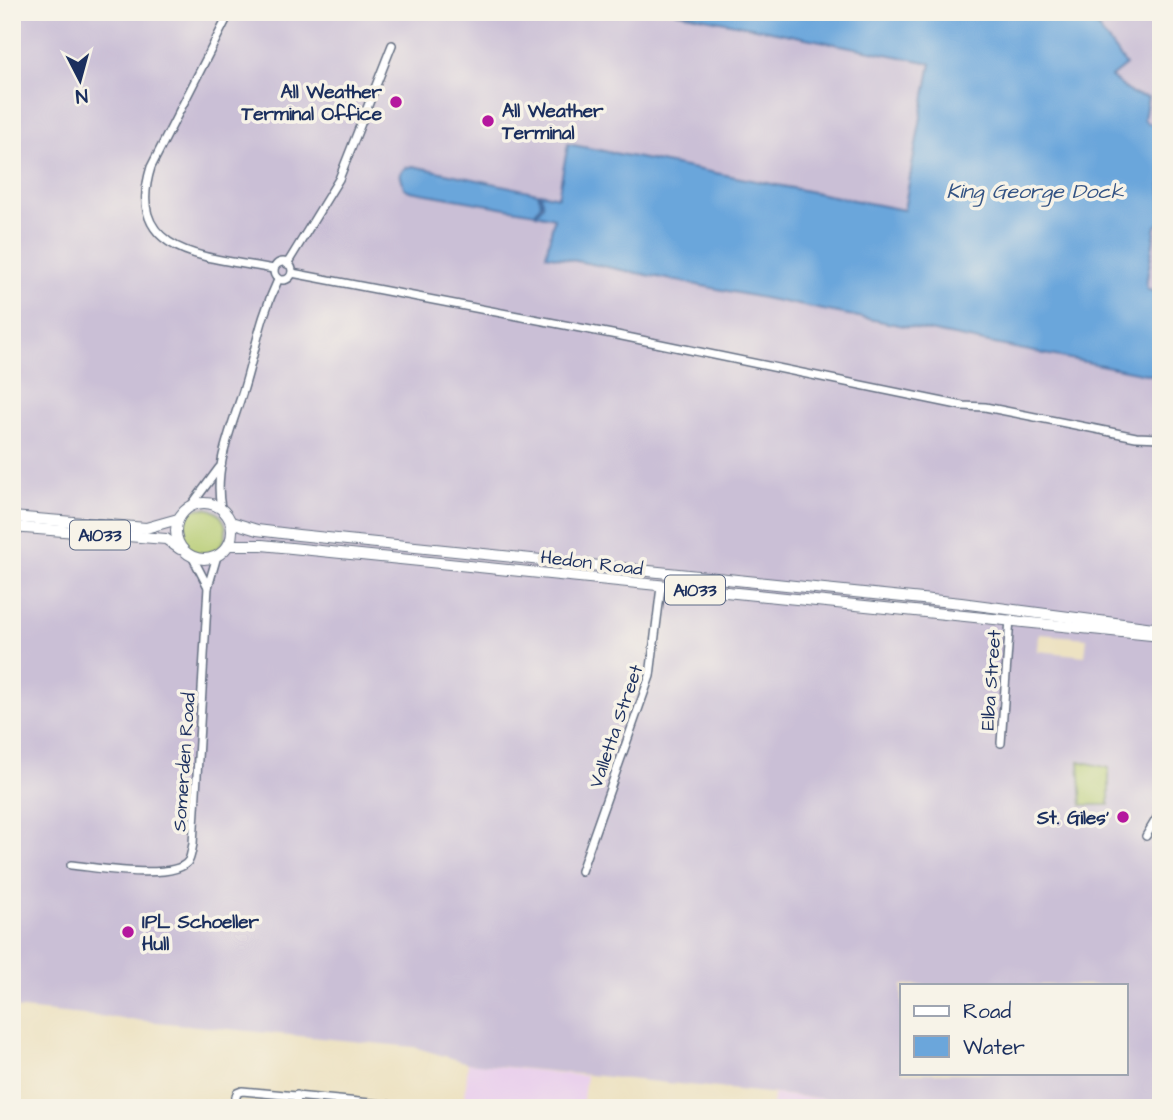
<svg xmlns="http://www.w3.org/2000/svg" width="1173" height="1120" font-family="'Architects Daughter',sans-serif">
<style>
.built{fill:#ead1ec}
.industrial{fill:#cabfd6;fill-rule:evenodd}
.green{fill:#b4ca6e;stroke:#687c66;stroke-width:2}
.water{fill:#6ba6db;stroke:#436a9c;stroke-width:2}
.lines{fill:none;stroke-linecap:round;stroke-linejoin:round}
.minor-casing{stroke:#646e81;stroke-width:10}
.highway-casing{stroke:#646e81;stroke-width:12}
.minor{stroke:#fff;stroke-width:7}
.highway{stroke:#fff;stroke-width:10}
.poi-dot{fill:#b5179e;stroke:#f7f3e8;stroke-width:2.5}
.labels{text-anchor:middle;stroke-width:7;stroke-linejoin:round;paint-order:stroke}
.shield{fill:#f7f3e8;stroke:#5d6a87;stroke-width:2}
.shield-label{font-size:18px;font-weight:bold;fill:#1b2f5e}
.poi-label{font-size:19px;font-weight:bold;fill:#1b2f5e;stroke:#f7f3e8;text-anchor:end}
.street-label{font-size:19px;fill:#1b2f5e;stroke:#f7f3e8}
.water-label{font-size:21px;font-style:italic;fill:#335384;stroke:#f7f3e8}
</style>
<rect width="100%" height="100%" fill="#f7f3e8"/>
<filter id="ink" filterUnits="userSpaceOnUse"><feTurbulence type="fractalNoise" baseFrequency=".0143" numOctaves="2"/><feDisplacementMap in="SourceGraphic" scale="14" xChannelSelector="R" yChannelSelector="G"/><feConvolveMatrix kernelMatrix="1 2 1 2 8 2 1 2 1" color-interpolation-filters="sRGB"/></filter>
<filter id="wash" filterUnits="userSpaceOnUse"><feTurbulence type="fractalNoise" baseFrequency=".00686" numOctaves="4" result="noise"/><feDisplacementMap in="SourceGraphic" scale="28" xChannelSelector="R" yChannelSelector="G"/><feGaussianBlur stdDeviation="1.57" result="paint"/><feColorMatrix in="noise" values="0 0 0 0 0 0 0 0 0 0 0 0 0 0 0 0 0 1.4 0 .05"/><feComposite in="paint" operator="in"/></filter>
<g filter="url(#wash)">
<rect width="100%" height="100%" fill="#ede2c2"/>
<g class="built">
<polygon points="468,1063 586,1076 582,1108 464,1108"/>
<polygon points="773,1094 875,1104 875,1108 772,1108"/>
</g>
<path class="industrial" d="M12,12H1161V1108H917L468,1063L414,1047L12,1008ZM1039,634L1087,638L1085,656L1038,651ZM902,985H1126V1073H902Z"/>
<g class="green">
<circle cx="203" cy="531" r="23"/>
<polygon points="1079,761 1109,768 1109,805 1082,805"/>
</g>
<g class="water">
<polygon points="675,12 1086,12 1126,65 1111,77 1132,94 1148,97 1144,119 1148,124 1161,122 1161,222 1156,226 1146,285 1148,290 1161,293 1161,377 546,255 554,218 536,214 543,205 540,193 558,197 568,144 904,210 931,63"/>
<polygon points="413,166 538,193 541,204 535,213 410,191 404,188 400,173 405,168"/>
</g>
</g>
<g filter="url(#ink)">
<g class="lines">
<g class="minor-casing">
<g id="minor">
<path d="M230,12L151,167C123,257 211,257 274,269"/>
<circle cx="283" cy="271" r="9"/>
<polyline points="287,264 339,179 392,45"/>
<polyline points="292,273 617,335 963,406 985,407 1136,437 1161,438"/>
<polyline points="190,507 219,468"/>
<path d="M221,508C213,467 232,427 244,388C256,348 260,318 278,280"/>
<polyline points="193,558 208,587"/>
<polyline points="1001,743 1010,619"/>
<polyline points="1160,775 1161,777"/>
<polyline points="1146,836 1161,811"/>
<path d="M71,865C95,867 176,882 189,860C191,856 192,848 193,844L208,587L217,556"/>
<polyline points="581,871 650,676 661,587"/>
<polyline points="233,1108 237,1093 242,1091 423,1108"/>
<polyline points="296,1108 297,1095"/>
</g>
</g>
<g class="highway-casing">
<g id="highway">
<circle cx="204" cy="531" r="28"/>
<polyline points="12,517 146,528 178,519"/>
<polyline points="231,522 257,530 298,535 961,603 1161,629"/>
<polyline points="12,527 166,539 180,549"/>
<polyline points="229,545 262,545 1161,636"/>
</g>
</g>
<use href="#minor" class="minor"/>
<use href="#highway" class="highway"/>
</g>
</g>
<g class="poi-dot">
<circle cx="396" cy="102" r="7"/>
<circle cx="488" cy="121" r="7"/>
<circle cx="1123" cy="817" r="7"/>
<circle cx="128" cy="932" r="7"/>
</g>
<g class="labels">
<g class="shield">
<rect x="70" y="520.5" width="60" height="29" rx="5"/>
<rect x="665" y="575.5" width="60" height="29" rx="5"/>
</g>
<g class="shield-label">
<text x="100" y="541">A1033</text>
<text x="695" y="596">A1033</text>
</g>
<g class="poi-label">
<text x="382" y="98">All Weather<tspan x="382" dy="22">Terminal Office</tspan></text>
<text x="502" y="117" text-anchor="start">All Weather<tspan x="502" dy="22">Terminal</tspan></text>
<text x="1109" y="824">St. Giles'</text>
<text x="142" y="928" text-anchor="start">IPL Schoeller<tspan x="142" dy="22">Hull</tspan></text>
</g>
<g class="street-label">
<text transform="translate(592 562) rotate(7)" y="7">Hedon Road</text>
<text transform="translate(990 680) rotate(-86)" y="7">Elba Street</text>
<text transform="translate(615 726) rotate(-71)" y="7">Valletta Street</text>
<text transform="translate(183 762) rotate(-86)" y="7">Somerden Road</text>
</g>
<g class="water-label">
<text x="1035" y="198">King George Dock</text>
</g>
</g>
<rect width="1173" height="1120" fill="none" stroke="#f7f3e8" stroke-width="42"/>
<rect x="900" y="984" width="228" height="91" fill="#f7f3e8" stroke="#9fa5b1" stroke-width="2"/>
<rect x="914" y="1006" width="35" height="10" fill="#ffffff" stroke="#9fa5b1" stroke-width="2"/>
<text x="963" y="1018" font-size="21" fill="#1b2f5e">Road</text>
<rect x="914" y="1036" width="35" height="21" fill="#6ba6db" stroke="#9fa5b1" stroke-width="2"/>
<text x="963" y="1054" font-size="21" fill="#1b2f5e">Water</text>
<g transform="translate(80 80) rotate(174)" stroke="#f7f3e8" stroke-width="5" paint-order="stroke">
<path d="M0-5L12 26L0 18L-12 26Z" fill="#1b2f5e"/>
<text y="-10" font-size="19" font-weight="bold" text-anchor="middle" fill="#1b2f5e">N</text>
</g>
</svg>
